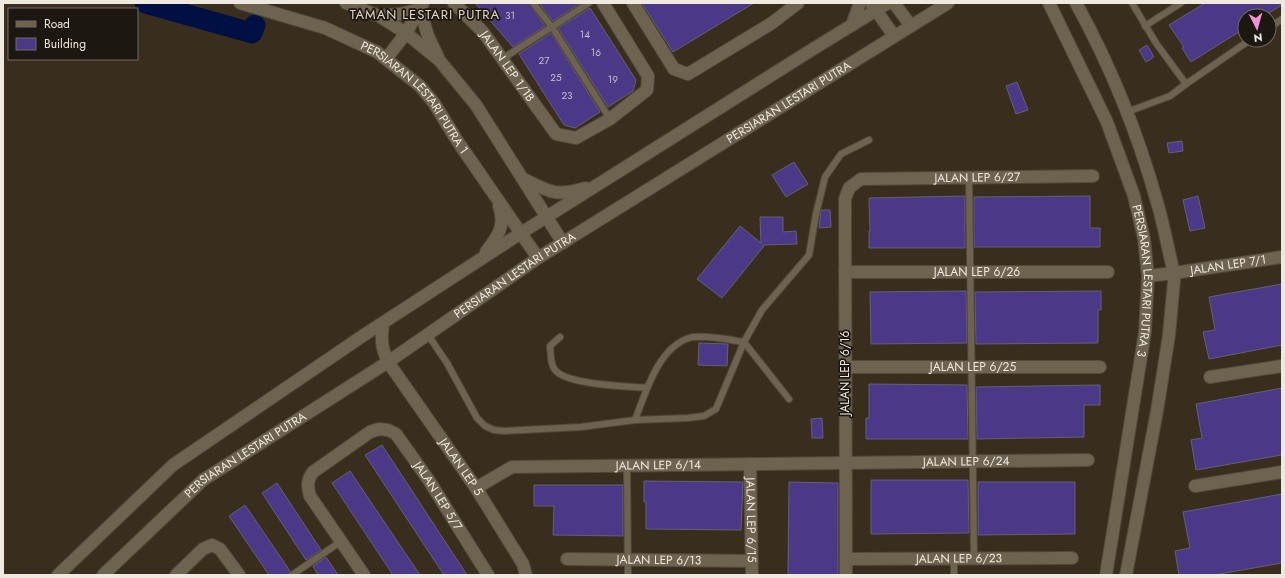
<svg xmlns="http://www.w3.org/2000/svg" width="1285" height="578" font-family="Jost,sans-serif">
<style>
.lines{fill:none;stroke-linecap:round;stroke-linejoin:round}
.river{stroke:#001043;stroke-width:21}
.building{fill:#4b3987;stroke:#636074}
.lane-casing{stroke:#52493b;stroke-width:8}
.street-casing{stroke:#52493b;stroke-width:14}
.secondary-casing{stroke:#52493b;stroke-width:14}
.lane{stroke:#6e6351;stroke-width:6}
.street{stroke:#6e6351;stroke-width:12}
.secondary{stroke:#6e6351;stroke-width:12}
.labels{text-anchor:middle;stroke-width:3.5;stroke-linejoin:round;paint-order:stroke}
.number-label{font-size:10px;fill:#c7bdc9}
.street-label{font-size:12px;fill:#f0e9df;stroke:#1c1710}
.neighbourhood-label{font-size:13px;letter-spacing:1px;fill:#e2d5c1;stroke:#1c1710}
</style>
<rect width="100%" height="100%" fill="#392e1e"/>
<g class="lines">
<polyline class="river" points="145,3 252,33 255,25"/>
</g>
<g class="building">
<polygon points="475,3 529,3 545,26 513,47"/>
<polygon points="539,3 581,3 553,21"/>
<polygon points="642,3 754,3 673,52"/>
<polygon points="1205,3 1282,3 1282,5 1264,16 1245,16 1245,28 1191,62 1182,48 1184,47 1169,25"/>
<polygon points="590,8 636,80 633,91 608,107 558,28"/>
<polygon points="551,33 600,112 575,128 564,125 519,54"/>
<polygon points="1147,45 1154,57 1146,62 1139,50"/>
<polygon points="1017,82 1028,110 1016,114 1006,86"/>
<polygon points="1182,141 1183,151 1169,153 1167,143"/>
<polygon points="794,162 808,184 786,197 772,175"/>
<polygon points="965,196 965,248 869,248 869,231 870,231 869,198"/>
<polygon points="1090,196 1090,228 1100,228 1100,247 974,247 974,197"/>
<polygon points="1198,196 1205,228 1190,231 1183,200"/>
<polygon points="821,210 830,210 831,227 819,228"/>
<polygon points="760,217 783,217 783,232 796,231 797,244 763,245 764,246 722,298 697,279 740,226 761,243"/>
<polygon points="1282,284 1282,345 1209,359 1203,332 1215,330 1209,297"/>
<polygon points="966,291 967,343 871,344 870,292"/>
<polygon points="1101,291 1101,310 1098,310 1098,343 976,344 975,292"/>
<polygon points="699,343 728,344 727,366 698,365"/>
<polygon points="869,384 967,385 968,439 866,439 866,418 869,418"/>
<polygon points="1100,385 1100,405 1084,405 1084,437 977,439 976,387"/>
<polygon points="1282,388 1282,455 1196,470 1191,440 1202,438 1196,404"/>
<polygon points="822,418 823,438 812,438 811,419"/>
<polygon points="382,445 467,575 444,575 365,455"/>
<polygon points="350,471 420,575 393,575 332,483"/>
<polygon points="871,480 968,480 969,533 871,534"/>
<polygon points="644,481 743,482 741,530 646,529 646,502 644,502"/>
<polygon points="789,482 838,483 838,575 788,575"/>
<polygon points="978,482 1075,482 1075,534 978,535"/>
<polygon points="277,483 321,550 306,560 262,493"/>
<polygon points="534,485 623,485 623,536 553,535 554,506 534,506"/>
<polygon points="1282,494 1282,563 1214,575 1179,575 1175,551 1190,548 1183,512"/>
<polygon points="245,505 290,571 288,575 269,575 229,516"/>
<polygon points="326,557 338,575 318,575 313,566"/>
</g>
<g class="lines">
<g class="lane-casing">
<g id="lane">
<polyline points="533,3 552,27 610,119"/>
<polyline points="1132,3 1156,43 1186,84 1250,40"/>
<polyline points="1145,26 1181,3"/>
<polyline points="1269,28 1282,19"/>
<polyline points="502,59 589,3"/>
<polyline points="1127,112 1170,96 1186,84"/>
<polyline points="969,177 974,558"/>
<polyline points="428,335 447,363 477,418 485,426 494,430 505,431 581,427 635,420 688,418 704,416 716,409 744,342 762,310 809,255 816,214 825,177 841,154 869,140"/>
<path d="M560,337L550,346C551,354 550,364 555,370C567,385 627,386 647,388"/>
<path d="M635,420C646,392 658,348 689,338C701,334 731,340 744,342L789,399"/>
<polyline points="627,466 628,575"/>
<polyline points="954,558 954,575"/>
<polyline points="292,575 340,542"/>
</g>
</g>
<g class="street-casing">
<g id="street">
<path id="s1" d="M454,3L483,32L556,134L576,138L610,119L647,90L648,76L603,3"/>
<polyline points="633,3 674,69 688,74 772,23 798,3"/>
<polyline points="871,3 894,36"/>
<polyline points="894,3 911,26"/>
<polyline points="386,59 406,33 423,3"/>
<path id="s2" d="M845,272H1108"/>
<path id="s3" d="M1148,276L1174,273L1282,257"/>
<path id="s4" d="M845,367H1100"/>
<polyline points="1210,377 1282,366"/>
<path id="s5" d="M750,464L752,575"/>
<polyline points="1195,486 1282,472"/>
<path id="s6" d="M476,488L512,467L1088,460"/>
<path id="s7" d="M567,559L752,561"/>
<path id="s8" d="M846,559L1072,558"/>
<polyline points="176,575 203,549 212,545 220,549 239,575"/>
<path id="s9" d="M364,575L310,496C307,486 307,480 313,472L370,432L379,429L388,430L396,434L428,479L488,575"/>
<path id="s10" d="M846,575L845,199L849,188L861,179L1093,176"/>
</g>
</g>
<g class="secondary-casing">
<g id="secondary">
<path id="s11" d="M240,3L325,28L377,52L420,86L434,103L458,142L538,258"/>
<polyline points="346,3 379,16 406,33 439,60 476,105 563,243"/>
<path id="s12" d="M1049,3L1107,122L1134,196L1144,239L1148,276L1145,332L1106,575"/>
<path d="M1076,3C1110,65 1138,134 1157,202C1164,225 1168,250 1174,273V281L1169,335L1157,411L1126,575"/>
<polyline points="379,16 400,14 420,9 428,36 438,57"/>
<polyline points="852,25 860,3"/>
<path d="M522,178C549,192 555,197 586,188"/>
<path d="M486,252C498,236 506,226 499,206"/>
<path id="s13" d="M383,323C381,341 381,346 388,362L476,488L523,564L526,575"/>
<polyline points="58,575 173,465 361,337 521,233 813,49 888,3"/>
<path id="s14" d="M103,575L203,480L388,362L538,258L948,3"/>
</g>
</g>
<use href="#lane" class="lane"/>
<use href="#street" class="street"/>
<use href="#secondary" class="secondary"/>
</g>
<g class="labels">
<g class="number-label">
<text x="510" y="19">31</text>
<text x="585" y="38">14</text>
<text x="596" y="56">16</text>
<text x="544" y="64">27</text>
<text x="556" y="81">25</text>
<text x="613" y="83">19</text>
<text x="567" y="99">23</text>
</g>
<g class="street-label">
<text dy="4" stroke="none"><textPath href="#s1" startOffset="83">JALAN LEP 1/1B</textPath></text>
<text dy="4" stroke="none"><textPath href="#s11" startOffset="205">PERSIARAN LESTARI PUTRA 1</textPath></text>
<text dy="4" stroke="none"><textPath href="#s14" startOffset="835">PERSIARAN LESTARI PUTRA</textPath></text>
<text dy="4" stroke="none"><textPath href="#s10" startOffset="519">JALAN LEP 6/27</textPath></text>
<text dy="4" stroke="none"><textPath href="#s3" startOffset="81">JALAN LEP 7/1</textPath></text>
<text dy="4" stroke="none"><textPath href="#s2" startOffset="132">JALAN LEP 6/26</textPath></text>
<text dy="4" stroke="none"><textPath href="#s14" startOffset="511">PERSIARAN LESTARI PUTRA</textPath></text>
<text dy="4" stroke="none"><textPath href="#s12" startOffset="297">PERSIARAN LESTARI PUTRA 3</textPath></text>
<text dy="4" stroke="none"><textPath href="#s4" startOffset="128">JALAN LEP 6/25</textPath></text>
<text transform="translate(845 373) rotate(-90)" y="4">JALAN LEP 6/16</text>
<text dy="4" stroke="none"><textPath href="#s14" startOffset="187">PERSIARAN LESTARI PUTRA</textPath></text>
<text dy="4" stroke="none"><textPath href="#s6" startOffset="496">JALAN LEP 6/24</textPath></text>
<text dy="4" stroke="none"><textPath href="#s6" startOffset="188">JALAN LEP 6/14</textPath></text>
<text dy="4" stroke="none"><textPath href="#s13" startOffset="168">JALAN LEP 5</textPath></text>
<text dy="4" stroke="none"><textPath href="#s9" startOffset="293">JALAN LEP 5/7</textPath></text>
<text dy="4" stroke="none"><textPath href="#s5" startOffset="56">JALAN LEP 6/15</textPath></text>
<text dy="4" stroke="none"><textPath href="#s8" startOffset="113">JALAN LEP 6/23</textPath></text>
<text dy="4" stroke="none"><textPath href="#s7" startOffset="92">JALAN LEP 6/13</textPath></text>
</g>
<g class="neighbourhood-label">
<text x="425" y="19">TAMAN LESTARI PUTRA</text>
</g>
</g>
<rect width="1285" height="578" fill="none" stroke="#f0e9df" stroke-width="8"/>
<rect x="8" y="8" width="130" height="52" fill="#1c1710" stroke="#716b63"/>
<rect x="16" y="21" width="20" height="6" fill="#6e6351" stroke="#716b63"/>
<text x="44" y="28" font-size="12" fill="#f0e9df">Road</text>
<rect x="16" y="38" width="20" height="12" fill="#4b3987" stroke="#716b63"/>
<text x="44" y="48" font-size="12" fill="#f0e9df">Building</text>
<g transform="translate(1257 28) rotate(174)"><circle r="19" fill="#1c1710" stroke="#716b63"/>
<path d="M0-3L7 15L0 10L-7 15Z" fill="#f491d3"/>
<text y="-6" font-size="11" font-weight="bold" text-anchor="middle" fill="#f0e9df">N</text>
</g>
</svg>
